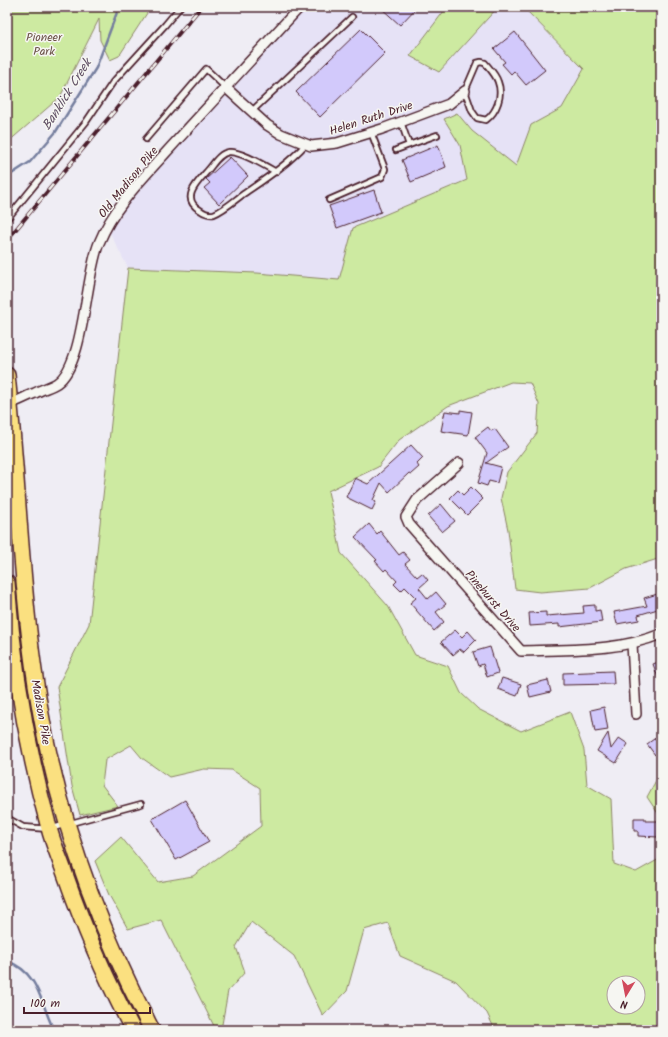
<svg xmlns="http://www.w3.org/2000/svg" width="668" height="1037" font-family="Kalam,sans-serif">
<style>
.built{fill:#e6e2f6}
.green{fill:#cdeaa1;stroke:#8c8466;fill-rule:evenodd}
.lines{fill:none;stroke-linecap:round;stroke-linejoin:round}
.stream{stroke:#757e9e;stroke-width:2.5}
.building{fill:#d2c9fb;stroke:#4a1f2b}
.service-casing{stroke:#4a1f2b;stroke-width:8}
.minor-casing{stroke:#4a1f2b;stroke-width:12}
.primary-casing{stroke:#4a1f2b;stroke-width:18}
.service{stroke:#f6f6f2;stroke-width:4.5}
.minor{stroke:#f6f6f2;stroke-width:9}
.primary{stroke:#fbe080;stroke-width:15}
.rail-casing{stroke:#4a1f2b;stroke-width:4}
.rail{stroke:#f6f6f2;stroke-width:2.5;stroke-dasharray:8;stroke-linecap:butt}
.labels{text-anchor:middle;stroke-width:3;stroke-linejoin:round;paint-order:stroke}
.park-label{font-size:12px;fill:#6b5248;stroke:#f6f6f2}
.street-label{font-size:12px;fill:#4a1f2b;stroke:#f6f6f2}
.water-label{font-size:13px;font-style:italic;fill:#5f4e64;stroke:#f6f6f2}
</style>
<rect width="100%" height="100%" fill="#efedf4"/>
<filter id="ink" filterUnits="userSpaceOnUse"><feTurbulence type="fractalNoise" baseFrequency=".025" numOctaves="2"/><feDisplacementMap in="SourceGraphic" scale="8" xChannelSelector="R" yChannelSelector="G"/><feConvolveMatrix kernelMatrix="1 2 1 2 8 2 1 2 1" color-interpolation-filters="sRGB"/></filter>
<g filter="url(#ink)">
<polygon class="built" points="300,7 447,7 411,56 439,72 498,7 523,7 584,69 562,108 531,125 516,167 472,131 457,113 444,119 460,145 467,180 353,228 339,280 257,273 128,268 107,227 117,211"/>
<g class="green">
<polygon points="7,7 151,7 119,56 110,60 100,40 99,19 60,97 7,143"/>
<polygon points="447,7 498,7 439,72 410,56"/>
<path d="M523,7H661V558L626,569L590,588L540,592L515,589L508,530L501,498L507,472L537,433L539,404L530,383L511,382L448,406L399,440L378,467L328,491L341,553L388,606L415,655L448,666L461,693L478,709L521,731L570,712L584,750L587,785L611,799L614,864L636,872L661,858V1030H495L487,1013L456,981L400,956L388,923L364,930L347,991L323,1016L294,956L251,922L236,947L245,972L228,991L221,1030H216L161,920L128,929L109,895L95,861L121,837L158,882L193,876L261,826L260,788L232,770L204,769L169,777L142,758L131,745L105,760L102,785L118,806L80,815L72,786L57,687L89,624L128,268L257,273L339,280L353,228L467,180L460,145L444,119L457,113L472,131L516,166L531,125L562,108L584,69ZM614,983H638V1007H614Z"/>
<polygon points="660,773 661,773 661,818 647,797"/>
</g>
<g class="lines">
<g class="stream">
<polyline points="7,177 30,162 55,133 96,68 119,7"/>
<path d="M7,961C40,973 40,1003 54,1030"/>
</g>
</g>
<g class="building">
<polygon points="380,7 417,7 400,25"/>
<polygon points="361,29 385,53 320,117 296,92"/>
<polygon points="515,32 545,70 526,85 514,71 511,74 502,64 505,62 494,49"/>
<polygon points="438,145 446,167 411,182 402,160"/>
<polygon points="230,157 248,176 219,204 204,188 210,183 206,179"/>
<polygon points="374,190 381,212 337,228 329,206"/>
<polygon points="460,410 472,412 468,435 441,431 445,411 460,413"/>
<polygon points="488,427 491,431 495,429 508,447 486,463 501,467 497,483 489,481 487,486 478,483 487,453 475,437"/>
<polygon points="411,445 423,458 417,464 419,467 411,474 409,473 389,492 381,483 373,500 376,502 372,510 346,497 355,478 368,484"/>
<polygon points="471,487 483,499 467,515 450,498 458,490 463,495"/>
<polygon points="441,504 455,521 442,532 428,516"/>
<polygon points="369,524 377,534 380,531 399,555 403,552 410,560 405,564 417,577 422,573 428,580 419,588 428,599 436,592 446,604 436,612 444,622 434,631 410,603 416,598 405,587 401,591 394,584 397,581 386,569 384,571 375,561 377,560 355,537"/>
<polygon points="661,593 661,608 638,615 639,620 617,624 614,612 647,606 644,598"/>
<polygon points="595,605 595,611 600,610 602,622 559,627 559,624 530,626 529,613 546,612 546,616 584,613 583,606"/>
<polygon points="455,630 462,637 468,631 476,640 464,652 460,649 453,655 441,642"/>
<polygon points="490,647 498,673 487,677 483,664 478,666 473,652"/>
<polygon points="661,661 661,682 660,683 653,664"/>
<polygon points="613,671 614,684 563,685 563,673"/>
<polygon points="502,678 521,684 517,696 498,689"/>
<polygon points="548,680 551,692 530,697 527,685"/>
<polygon points="604,707 608,730 595,732 591,710"/>
<polygon points="608,733 611,749 619,738 628,744 616,763 597,751"/>
<polygon points="661,734 661,750 655,755 647,744"/>
<polygon points="185,800 209,842 176,860 152,819"/>
<polygon points="634,818 645,818 645,821 659,821 658,837 638,836 638,831 634,831"/>
</g>
<g class="lines">
<g class="service-casing">
<g id="service">
<path d="M481,62L485,63C490,69 496,75 498,82C503,95 497,112 486,120L477,118L472,111L465,91L477,63Z"/>
<polyline points="252,111 352,17"/>
<polyline points="401,122 409,145 437,135"/>
<polyline points="146,139 206,69 225,87"/>
<polyline points="396,150 409,145"/>
<path d="M276,172C265,166 241,151 229,152C220,153 214,163 209,169C199,181 179,198 200,210C204,213 210,215 214,214C224,210 234,201 242,195C265,179 287,165 306,144"/>
<polyline points="329,200 382,177 385,169 371,132"/>
<polyline points="7,219 86,122 113,82 165,25 180,7"/>
<polyline points="7,818 23,827 49,829 141,804"/>
</g>
</g>
<g class="minor-casing">
<g id="minor">
<polyline points="225,87 267,125 281,134 311,146 337,143 382,129 449,104 465,91"/>
<path d="M7,404C16,403 26,396 35,393C42,389 51,387 57,383C85,364 85,276 99,243C114,206 145,176 171,147C214,100 257,53 300,7"/>
<path d="M459,463L417,500L406,517L409,524L521,651C568,649 617,652 661,634"/>
<polyline points="632,644 636,714"/>
</g>
</g>
<g class="primary-casing">
<g id="primary">
<path d="M7,375C20,496 21,621 46,740C67,842 104,938 152,1030"/>
<path d="M7,583C13,666 27,748 49,828C53,844 60,859 65,874C84,928 106,980 133,1030"/>
</g>
</g>
<use href="#service" class="service"/>
<use href="#minor" class="minor"/>
<use href="#primary" class="primary"/>
<g class="rail-casing">
<polyline id="rail" points="7,240 201,7"/>
</g>
<use href="#rail" class="rail"/>
</g>
</g>
<g class="labels">
<g class="park-label">
<text x="44" y="41">Pioneer<tspan x="44" dy="14">Park</tspan></text>
</g>
<g class="street-label">
<text transform="translate(371 118) rotate(-18)" y="4">Helen Ruth Drive</text>
<text transform="translate(128 182) rotate(-51)" y="4">Old Madison Pike</text>
<text transform="translate(493 601) rotate(49)" y="4">Pinehurst Drive</text>
<text transform="translate(41 712) rotate(80)" y="4">Madison Pike</text>
</g>
<g class="water-label">
<text transform="translate(66 94) rotate(-58)" y="5">Banklick Creek</text>
</g>
</g>
<rect width="668" height="1037" fill="none" stroke="#f6f6f2" stroke-width="24"/>
<rect x="12" y="12" width="644" height="1013" fill="none" stroke="#4a1f2b" stroke-width="1.5" filter="url(#ink)"/>
<g transform="translate(626 995) rotate(190)"><circle r="19" fill="#f6f6f2" stroke="#b1a0a2"/>
<path d="M0-3L7 15L0 10L-7 15Z" fill="#d1495b"/>
<text y="-6" font-size="11" font-weight="bold" text-anchor="middle" fill="#4a1f2b">N</text>
</g>
<path d="M24 1007v6h126v-6" fill="none" stroke="#4a1f2b" stroke-width="2"/>
<text x="30" y="1007" font-size="12" fill="#4a1f2b" stroke="#f6f6f2" stroke-width="3" paint-order="stroke">100 m</text>
</svg>
